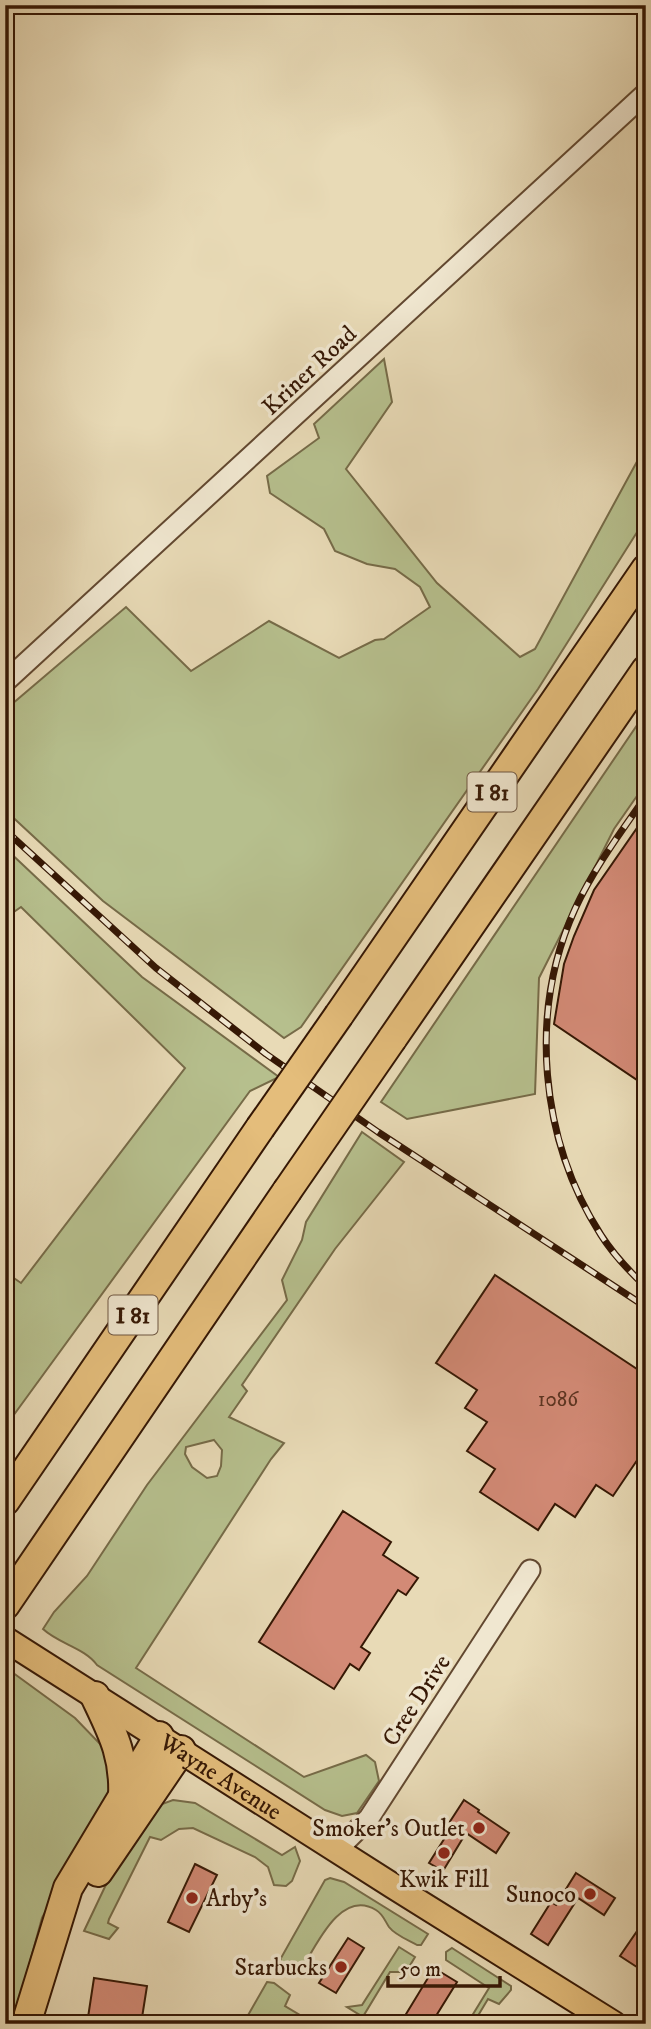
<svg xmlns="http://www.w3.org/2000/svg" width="651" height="2029" font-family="'IM FELL DW Pica',serif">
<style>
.green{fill:#b6bf8d;stroke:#766b48;stroke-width:2;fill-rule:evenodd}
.building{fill:#d38a76;stroke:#351704;stroke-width:2}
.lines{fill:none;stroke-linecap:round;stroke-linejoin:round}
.minor-casing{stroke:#624830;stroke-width:23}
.major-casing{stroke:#351704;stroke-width:28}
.highway-casing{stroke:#351704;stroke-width:32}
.minor{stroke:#f0e7d0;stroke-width:19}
.major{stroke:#e4bd7b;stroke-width:24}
.highway{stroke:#e4bd7b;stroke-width:28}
.rail-casing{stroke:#351704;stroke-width:7}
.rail{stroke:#f0e7d0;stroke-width:4.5;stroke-dasharray:13;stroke-linecap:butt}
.highway-bridge-casing{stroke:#351704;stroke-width:32;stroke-linecap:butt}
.highway-bridge{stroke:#e4bd7b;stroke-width:28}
.poi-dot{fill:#8f2418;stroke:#f0e7d0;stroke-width:2.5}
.labels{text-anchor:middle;stroke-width:7;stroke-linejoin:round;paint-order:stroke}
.number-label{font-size:21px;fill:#5c3420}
.shield{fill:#f0e7d0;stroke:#6d5541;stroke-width:2}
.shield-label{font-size:23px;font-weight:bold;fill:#351704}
.street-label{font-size:24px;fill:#351704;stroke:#f0e7d0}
.poi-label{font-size:24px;fill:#351704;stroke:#f0e7d0;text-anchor:end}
</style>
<rect width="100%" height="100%" fill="#e8dab6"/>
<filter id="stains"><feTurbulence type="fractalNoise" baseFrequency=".00286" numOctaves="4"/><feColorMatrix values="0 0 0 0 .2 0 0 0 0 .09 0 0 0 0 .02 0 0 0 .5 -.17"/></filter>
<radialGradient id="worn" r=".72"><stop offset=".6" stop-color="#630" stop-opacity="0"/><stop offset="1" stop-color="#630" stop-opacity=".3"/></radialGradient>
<g class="green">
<polygon points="384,359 392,402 346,469 437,583 520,657 535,649 646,445 646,518 538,689 301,1027 284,1038 103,901 5,810 5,710 126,607 191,671 269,621 339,658 375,640 384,639 430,607 420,587 395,569 367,564 335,551 324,529 270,493 267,476 319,438 314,424"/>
<polygon points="646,712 646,783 614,829 539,978 535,1094 407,1119 381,1102"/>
<polygon points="5,848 142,977 279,1077 250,1091 5,1427 5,1272 21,1283 185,1068 21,907 5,918"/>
<path d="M362,1132L404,1162L335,1249L242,1385L247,1391L229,1417L284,1443L271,1459L136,1668L304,1777L366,1755L375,1762L379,1781L357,1813L342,1816L325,1810L97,1665C85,1648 59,1644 43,1629L54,1612L87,1576L147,1485L287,1300L282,1280L302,1240L306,1222ZM214,1440L222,1450L221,1466L217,1476L207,1478L192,1467L185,1454L186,1447Z"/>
<polygon points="5,1667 75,1718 103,1747 109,1762 111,1791 42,1918 13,2024 5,2024"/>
<polygon points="173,1800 195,1803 282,1855 295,1847 300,1861 292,1881 286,1886 274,1885 268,1867 255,1857 193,1828 179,1829 161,1840 150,1837 109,1919 108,1923 118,1928 109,1939 84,1931 111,1874 154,1807"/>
<path d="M330,1878L344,1882L428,1934L421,1945H417C408,1940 395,1935 389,1927C385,1921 383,1914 376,1910C340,1888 315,1948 300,1972L294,1973L280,1963L281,1958L325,1880Z"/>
<polygon points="399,1947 415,1957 406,1972 390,1972 364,2015 376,2016 373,2023 347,2007 362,2005"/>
<polygon points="452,1948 511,1986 511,1990 499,2004 488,1999 473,2024 467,2024 489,1988 446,1960 446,1952"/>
<polygon points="267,1982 274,1983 290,1995 285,2006 315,2024 243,2024"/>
</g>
<g class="building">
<polygon points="646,815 646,1086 554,1024 564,964 574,936 594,890"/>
<polygon points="495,1275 646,1375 646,1447 613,1496 596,1485 575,1517 555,1504 538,1530 480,1492 495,1469 467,1451 487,1422 465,1408 477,1390 436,1363"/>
<polygon points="343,1511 391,1542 383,1555 418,1578 406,1595 398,1590 361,1647 370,1653 359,1670 350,1664 334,1689 259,1642"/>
<polygon points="464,1800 479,1810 478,1812 509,1833 496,1853 466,1833 443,1871 429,1863 453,1825 449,1823"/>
<polygon points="195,1864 217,1875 189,1932 168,1922"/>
<polygon points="576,1873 615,1898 604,1915 578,1898 548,1945 531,1934 551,1902 556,1905"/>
<polygon points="646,1918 646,1973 620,1956"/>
<polygon points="348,1938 364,1948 336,1993 319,1983"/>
<polygon points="434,1968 457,1982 431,2024 400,2024"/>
<polygon points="94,1978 147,1986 141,2024 87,2024"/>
</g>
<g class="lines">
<g class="minor-casing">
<g id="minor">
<polyline points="5,682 646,93"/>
<polyline points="337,1850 369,1818 530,1570"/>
</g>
</g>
<g class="major-casing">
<g id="major">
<path id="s1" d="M5,1639L393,1886L614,2024"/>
</g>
</g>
<g class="highway-casing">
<g id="highway">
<polyline points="339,1015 646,569"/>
<polyline points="392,1039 646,670"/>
<polyline points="5,1501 260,1128"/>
<polyline points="5,1605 287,1191"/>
<path d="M95,1696C112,1732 125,1755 123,1797"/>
<polyline points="98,1872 181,1750"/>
<polyline points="26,2024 68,1888 159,1736"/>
</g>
</g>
<use href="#minor" class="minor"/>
<use href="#major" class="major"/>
<use href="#highway" class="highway"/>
<g class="rail-casing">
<g id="rail">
<path d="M646,796C621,832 594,868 575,909C528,1012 540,1140 601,1235C613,1254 629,1271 646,1287"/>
<polyline points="5,830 156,968 266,1054 378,1132 646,1307"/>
</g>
</g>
<use href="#rail" class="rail"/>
<g class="highway-bridge-casing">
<g id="highway-bridge">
<polyline points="260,1128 339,1015"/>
<polyline points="287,1191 392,1039"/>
</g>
</g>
<use href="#highway-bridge" class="highway-bridge"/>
</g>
<g class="poi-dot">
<circle cx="479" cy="1828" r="7"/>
<circle cx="444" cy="1853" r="7"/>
<circle cx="590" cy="1894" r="7"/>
<circle cx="192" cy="1898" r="7"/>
<circle cx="341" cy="1967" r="7"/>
</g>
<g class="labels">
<g class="number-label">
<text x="558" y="1406">1086</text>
</g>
<g class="shield">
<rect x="467.5" y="772.5" width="49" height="39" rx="5"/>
<rect x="108.5" y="1295.5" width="49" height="39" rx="5"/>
</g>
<g class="shield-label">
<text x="492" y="800">I 81</text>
<text x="133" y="1323">I 81</text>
</g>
<g class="street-label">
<text transform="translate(309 370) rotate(-43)" y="8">Kriner Road</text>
<text transform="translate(416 1700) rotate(-57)" y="8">Cree Drive</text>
<text dy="8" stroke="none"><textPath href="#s1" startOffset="256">Wayne Avenue</textPath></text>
</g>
<g class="poi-label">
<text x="465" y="1836">Smoker's Outlet</text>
<text x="444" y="1887" text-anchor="middle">Kwik Fill</text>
<text x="576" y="1902">Sunoco</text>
<text x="206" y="1906" text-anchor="start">Arby's</text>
<text x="327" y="1975">Starbucks</text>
</g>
</g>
<rect width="651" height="2029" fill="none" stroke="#e8dab6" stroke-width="28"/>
<rect x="7" y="7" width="637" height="2015" fill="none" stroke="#351704" stroke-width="3.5"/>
<rect x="14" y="14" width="623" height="2001" fill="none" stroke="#351704" stroke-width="2"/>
<path d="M388 1976v10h112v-10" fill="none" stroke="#351704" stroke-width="3.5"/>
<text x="399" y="1976" font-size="21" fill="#351704" stroke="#f0e7d0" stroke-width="5" paint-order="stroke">50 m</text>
<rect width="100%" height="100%" filter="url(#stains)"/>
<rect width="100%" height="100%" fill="url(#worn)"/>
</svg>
